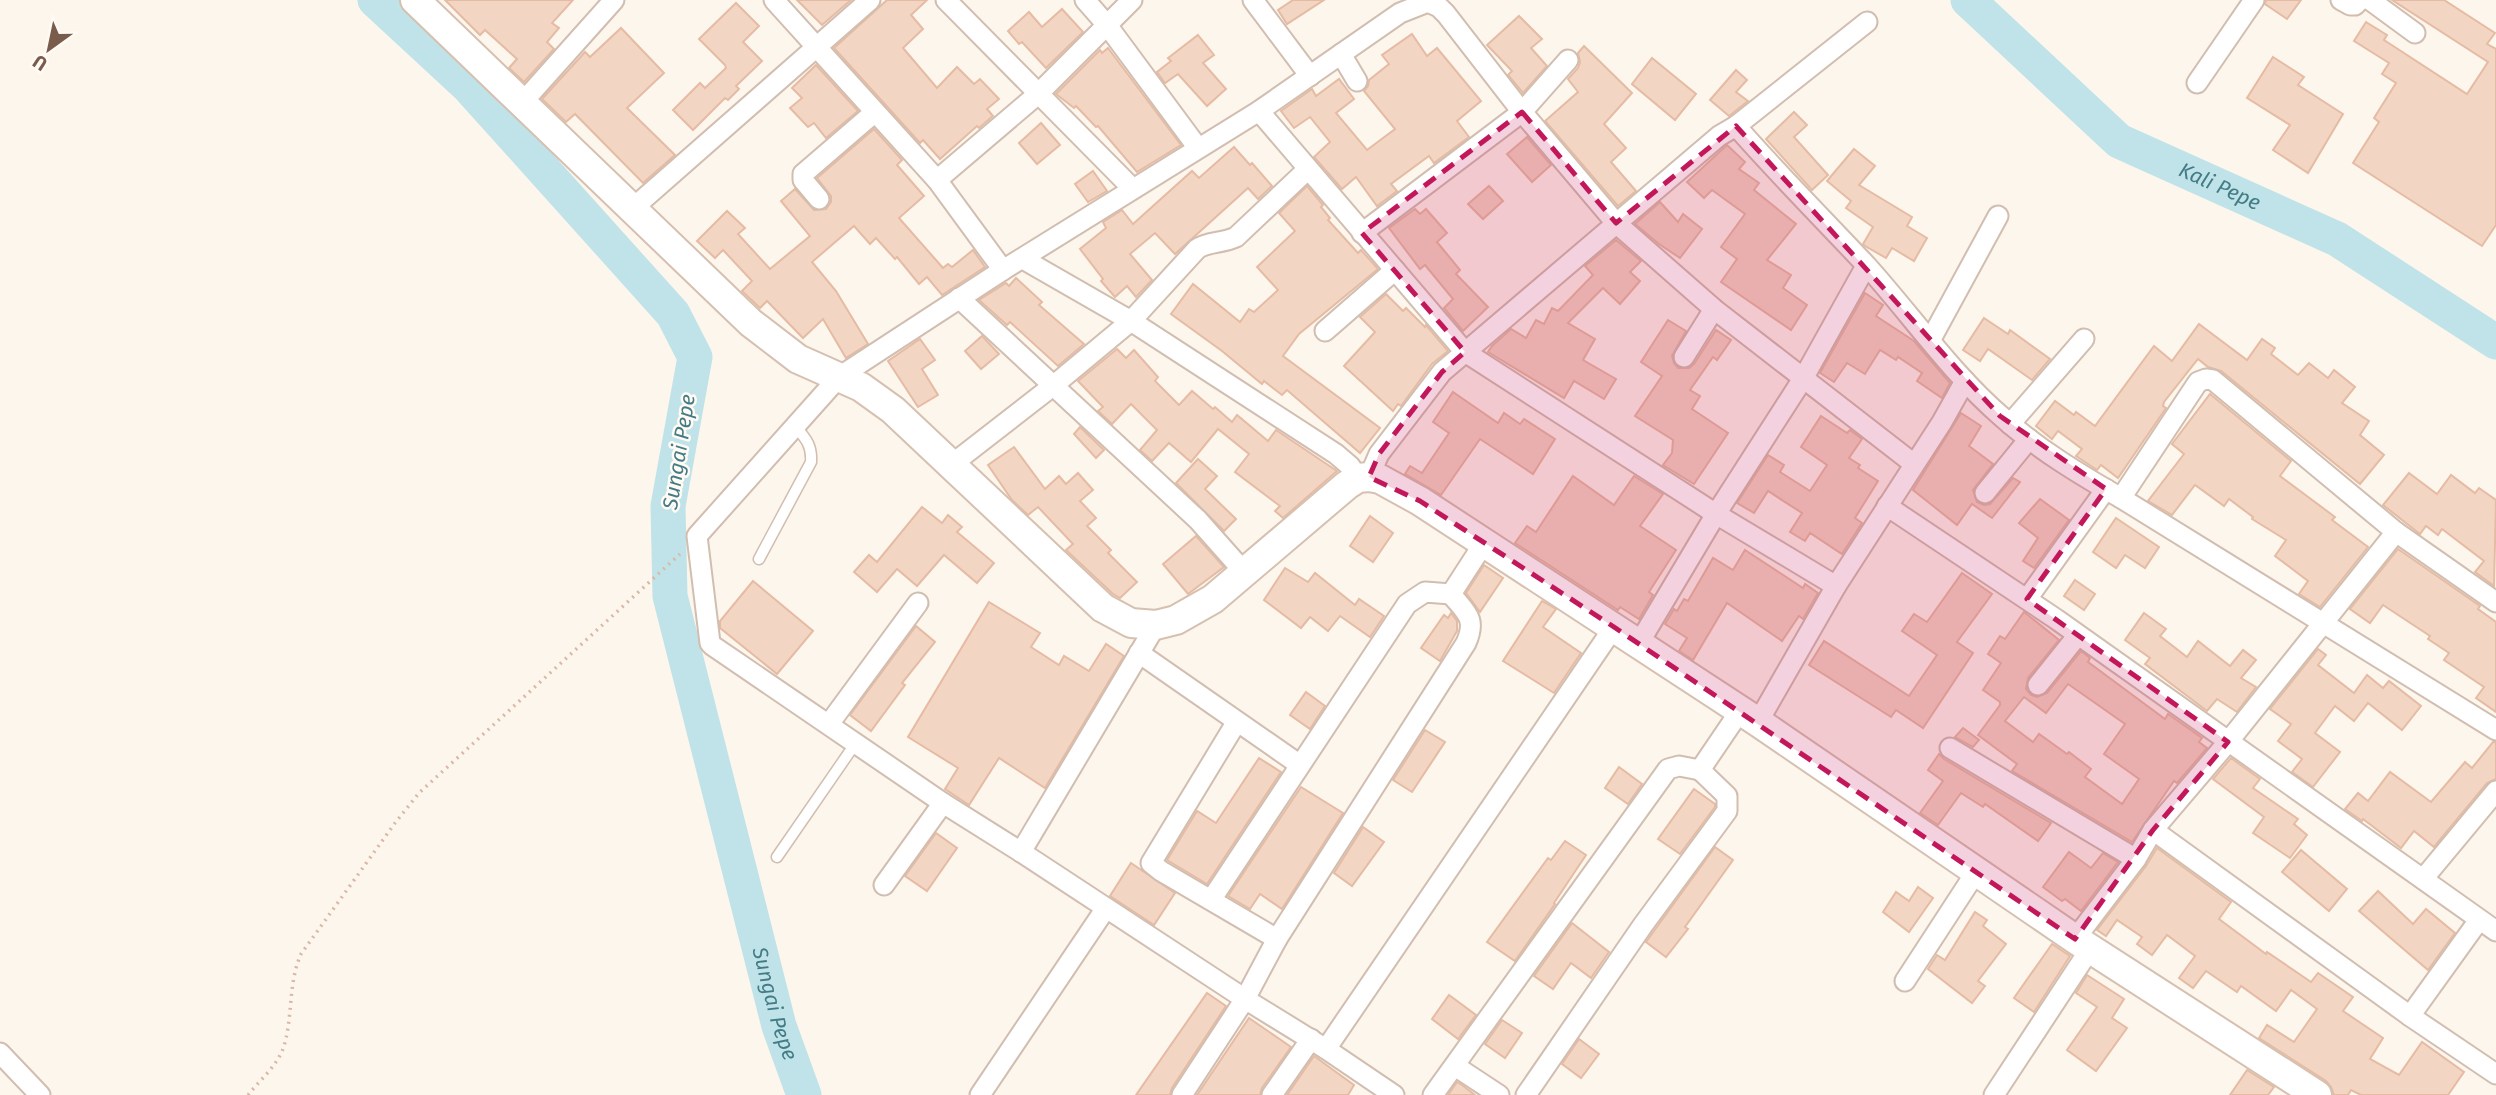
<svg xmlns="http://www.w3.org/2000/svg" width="2496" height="1095" font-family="'Fira Sans',sans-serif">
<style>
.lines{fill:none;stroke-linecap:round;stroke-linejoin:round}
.river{stroke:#bfe3e8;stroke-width:35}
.building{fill:#f3d5c3;stroke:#e6bba3;stroke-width:2;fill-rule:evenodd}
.service-casing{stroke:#d1beb0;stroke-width:13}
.minor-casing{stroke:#d1beb0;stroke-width:23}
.secondary-casing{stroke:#d6c0b0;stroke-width:32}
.path{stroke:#d9b8a5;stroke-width:3.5;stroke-dasharray:2 5;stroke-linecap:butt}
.service{stroke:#fff;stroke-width:10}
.minor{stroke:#fff;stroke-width:19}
.secondary{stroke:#fff;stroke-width:28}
.marked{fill:#c2185b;fill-opacity:0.2;stroke:#c2185b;stroke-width:5;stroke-dasharray:14 9;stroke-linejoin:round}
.labels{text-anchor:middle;stroke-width:5;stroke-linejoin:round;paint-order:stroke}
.water-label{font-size:21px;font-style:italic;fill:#437c86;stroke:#fffaf3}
</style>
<rect width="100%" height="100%" fill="#fdf6ec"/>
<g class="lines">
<g class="river">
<path id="s1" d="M375,0L469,87L673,314L695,357L668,506L670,596L779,1026L804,1095"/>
<path id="s2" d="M1968,0L2119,141L2337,239L2496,342"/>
</g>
</g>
<g class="building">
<polygon points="445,0 573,0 552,23 559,28 547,42 554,49 524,82 509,68 517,59 485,30 480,35"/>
<polygon points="797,0 851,0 822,25"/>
<polygon points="887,0 927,0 911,15 923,29 903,48 937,88 957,67 974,84 980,79 999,99 987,109 993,116 979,128 977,126 940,159 923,140 920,143 834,48"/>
<polygon points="1293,0 1324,0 1287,24 1278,10"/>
<polygon points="2266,0 2301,0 2287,19 2265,4"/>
<polygon points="2392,0 2444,0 2495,33 2487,44 2496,49 2496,225 2482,246 2353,163 2379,122 2374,118 2396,83 2382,74 2389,63 2354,41 2366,22 2387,35 2384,40 2467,94 2488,62"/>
<polygon points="736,3 759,26 743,42 762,61 736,86 739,89 728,100 725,98 693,130 673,110 700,83 705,88 726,68 725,65 699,39"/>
<polygon points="1062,9 1083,32 1046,68 1022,42 1019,44 1008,31 1029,12 1042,27"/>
<polygon points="1519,16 1542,39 1531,48 1547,66 1523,93 1508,75 1512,71 1487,45"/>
<polygon points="621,28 664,73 627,108 675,155 643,183 575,114 566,122 542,99 585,52 590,57"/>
<polygon points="1412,34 1427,56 1437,48 1481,101 1457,121 1469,137 1434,163 1429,156 1391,184 1397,191 1377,206 1356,177 1342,189 1314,157 1330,142 1310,117 1294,128 1281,111 1312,89 1316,96 1339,79 1354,99 1336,113 1367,150 1395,129 1364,91 1368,86 1369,80 1389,64 1382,55"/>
<polygon points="1198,35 1214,55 1203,63 1226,89 1207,106 1178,74 1165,83 1157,72 1171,61 1168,58"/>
<polygon points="1584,46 1632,93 1604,124 1626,148 1611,162 1636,191 1618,206 1545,121 1578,92 1568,79 1578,68 1580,62 1578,53"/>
<polygon points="1108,48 1181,145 1137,172 1098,126 1096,127 1076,106 1074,108 1056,94 1100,50 1102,53"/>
<polygon points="2273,57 2304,77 2298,85 2343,114 2308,173 2273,150 2290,125 2247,98"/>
<polygon points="1652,58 1696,94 1675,120 1632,84"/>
<polygon points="816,65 858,111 826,138 814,123 808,127 790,108 802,98 792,88"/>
<polygon points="1736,70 1747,80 1736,92 1748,101 1729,116 1710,100"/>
<polygon points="1794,112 1807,125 1794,137 1828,175 1812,190 1766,139"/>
<polygon points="1041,123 1060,145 1037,164 1019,143"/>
<polygon points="874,129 902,160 897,165 924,196 899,218 943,268 948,264 952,267 973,250 985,267 942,295 927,277 919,284 897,257 895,259 876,238 870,244 854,226 812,262 836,291 868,344 846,358 823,319 803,338 767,301 760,308 742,291 752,281 723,250 715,258 697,241 727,211 745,228 738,234 770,269 810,236 781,201 795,189 814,210 826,209 831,202 831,196 817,178"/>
<polygon points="1527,137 1551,165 1532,182 1507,154"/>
<polygon points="1727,145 1745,162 1739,169 1759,183 1754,190 1796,224 1767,260 1791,275 1783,288 1807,305 1791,330 1721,282 1737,259 1721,247 1745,214 1712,190 1704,198 1687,182"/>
<polygon points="1234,147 1250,165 1252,163 1272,186 1258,199 1248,188 1175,254 1155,233 1130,254 1152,280 1136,297 1127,286 1115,297 1101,281 1103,279 1080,249 1106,228 1103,222 1122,210 1133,224 1192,171 1199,178"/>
<polygon points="1854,149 1875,166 1859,185 1912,217 1907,226 1927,238 1914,261 1892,248 1886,258 1865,246 1863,244 1873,227 1846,208 1851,201 1827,181"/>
<polygon points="1093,171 1107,191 1088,202 1075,184"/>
<polygon points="1307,186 1323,205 1321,207 1330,218 1328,220 1358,253 1361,250 1378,269 1299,334 1283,356 1380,428 1360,453 1287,390 1282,395 1264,381 1262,384 1222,351 1171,314 1193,284 1240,322 1249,309 1254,312 1278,290 1257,267 1295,231 1279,213"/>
<polygon points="1489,186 1503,201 1483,219 1468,204"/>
<polygon points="1660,202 1678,222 1683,214 1702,229 1680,258 1659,244 1635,224"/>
<polygon points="1415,209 1420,214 1426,209 1447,233 1437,242 1460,270 1456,274 1488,307 1463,331 1444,308 1453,299 1425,265 1420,269 1389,228"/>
<polygon points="1616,240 1641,261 1630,272 1640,281 1620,304 1603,288 1568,323 1595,339 1583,360 1616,379 1604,399 1574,381 1564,398 1488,352 1492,346 1511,329 1526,338 1536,320 1544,324 1552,308 1558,311 1593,275 1585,266"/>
<polygon points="1016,278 1042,302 1039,305 1084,344 1058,366 1010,322 1007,325 979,300 1006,283 1009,286"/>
<polygon points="1865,293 1883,305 1876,316 1914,341 1950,383 1942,398 1917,381 1922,373 1898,357 1896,360 1880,350 1865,374 1847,363 1834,382 1820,373"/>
<polygon points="1386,294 1403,311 1406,308 1425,327 1426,325 1448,351 1432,364 1401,406 1398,404 1393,411 1344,366 1375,332 1360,317"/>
<polygon points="1984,318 2008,334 2010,330 2050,359 2032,380 1988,349 1980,361 1963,350"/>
<polygon points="1668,320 1686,331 1672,356 1674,363 1678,368 1689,368 1694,364 1716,330 1731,340 1717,360 1713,357 1690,390 1700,396 1692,409 1728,433 1694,484 1663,465 1672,453 1673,440 1635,416 1662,376 1641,362"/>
<polygon points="2199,324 2247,360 2262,339 2275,348 2271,354 2298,375 2309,363 2328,378 2334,370 2355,387 2342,403 2369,421 2360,435 2384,455 2360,484 2221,371 2208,367 2198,359 2164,402 2163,406 2166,408 2118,478 2101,465 2097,470 2076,456 2082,449 2058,431 2052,439 2036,426 2055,401 2074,415 2076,412 2095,426 2154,346 2172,361"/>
<polygon points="982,336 999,354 981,369 965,351"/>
<polygon points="920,339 935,360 922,369 938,395 918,407 888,361"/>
<polygon points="1117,349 1126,358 1134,350 1158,377 1155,381 1179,405 1192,391 1213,409 1215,407 1232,422 1237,415 1268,441 1276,430 1337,471 1283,518 1275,511 1280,506 1235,472 1249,454 1218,429 1191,462 1169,443 1152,461 1140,450 1157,430 1131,404 1112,424 1098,411 1103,407 1078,381"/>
<polygon points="1453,392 1498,423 1504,413 1520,424 1524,419 1555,439 1533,474 1480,439 1441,495 1405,474 1410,466 1422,473 1449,433 1433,422"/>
<polygon points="2210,394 2291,461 2280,476 2335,517 2332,520 2368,547 2320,607 2299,594 2308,581 2275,556 2286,540 2252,519 2253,517 2229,499 2224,506 2195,485 2172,515 2148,501 2184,454 2172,444"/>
<polygon points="1961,413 1981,426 1969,446 1993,464 1973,490 1977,502 1984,505 1990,504 2013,478 2020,482 1992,518 1972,504 1957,525 1913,490"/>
<polygon points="1821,416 1847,433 1850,430 1862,439 1849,458 1860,465 1858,468 1878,481 1855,518 1862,523 1842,554 1810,533 1805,541 1790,532 1802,513 1768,491 1754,513 1737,503 1768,455 1784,465 1780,472 1810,491 1827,465 1801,447"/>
<polygon points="1080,427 1104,450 1096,458 1074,434"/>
<polygon points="1014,447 1045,489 1059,476 1066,484 1078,473 1093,490 1080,501 1096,518 1087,526 1111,550 1108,553 1137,582 1120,598 1113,594 1066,550 1073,544 1038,507 1028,515 1012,500 988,465"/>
<polygon points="1198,459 1217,476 1205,489 1236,519 1224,531 1176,483"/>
<polygon points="2409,473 2437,494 2451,475 2475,493 2479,488 2496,500 2494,586 2475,572 2484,561 2442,529 2438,535 2426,526 2420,534 2383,505"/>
<polygon points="1573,476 1614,505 1634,476 1663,494 1640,526 1676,550 1649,592 1653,595 1639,619 1620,607 1618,610 1515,543 1527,526 1536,532"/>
<polygon points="2040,499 2069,520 2034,568 2023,561 2038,538 2019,523"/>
<polygon points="922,507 942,523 948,515 962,527 957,532 994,563 977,583 944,555 917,586 897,569 877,592 854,572 869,555 877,562"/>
<polygon points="1370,516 1393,533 1373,562 1350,546"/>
<polygon points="2116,518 2159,547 2145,568 2125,555 2116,568 2093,552"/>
<polygon points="1196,536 1224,567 1188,594 1163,564"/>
<polygon points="2398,549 2480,606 2478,609 2496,622 2496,712 2476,698 2484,687 2444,660 2449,653 2428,639 2430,636 2383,605 2370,623 2350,609"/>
<polygon points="1745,550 1803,588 1805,584 1818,593 1803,619 1799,616 1782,641 1727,603 1693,660 1679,651 1687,638 1665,624 1674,609 1677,611 1684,599 1688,601 1713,558 1733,570"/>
<polygon points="1484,565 1503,578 1480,612 1466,593"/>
<polygon points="1285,568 1308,582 1315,573 1355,605 1359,599 1384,616 1370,637 1340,616 1328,631 1310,617 1301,628 1264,600"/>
<polygon points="1962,573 1992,594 1957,642 1973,653 1923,728 1896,710 1891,717 1809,665 1824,641 1909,696 1937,655 1902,631 1914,614 1927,622"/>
<polygon points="2075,580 2095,594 2084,610 2064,596"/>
<polygon points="753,581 813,631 777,674 720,628 720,621"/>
<polygon points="1542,601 1556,609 1543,627 1581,653 1554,693 1503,661"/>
<polygon points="989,602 1040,633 1031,647 1059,665 1064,656 1089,671 1106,644 1124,656 1045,788 999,758 969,805 945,789 958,768 908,737"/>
<path d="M2024,612L2059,640L2028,678L2026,689L2031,695L2037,697L2047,693L2081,651L2090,658L2088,662L2165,719L2168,714L2202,738L2199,742L2207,748L2177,783L2174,781L2132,842L2012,771L2017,764L1978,735L2000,705V702L1983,690L2001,663L1988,654L2000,636L2005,639ZM2068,684L2125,724L2104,754L2139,779L2122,804L2085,777L2091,769L2069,752L2067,754L2039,734L2033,742L2005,721L2024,697L2046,713Z"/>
<polygon points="1451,613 1457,621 1457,631 1440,661 1421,648 1444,615 1448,618"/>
<polygon points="2144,613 2166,629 2160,636 2187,657 2198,641 2230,666 2243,650 2256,660 2241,678 2256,687 2237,712 2217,699 2207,711 2145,664 2150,658 2125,640"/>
<polygon points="916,626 935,642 902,683 905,685 871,731 850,715"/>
<polygon points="2318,649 2326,655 2318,665 2354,693 2367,675 2383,688 2389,681 2421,706 2402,730 2368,703 2354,721 2335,706 2315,733 2340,752 2313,787 2292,772 2302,759 2278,741 2291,724 2270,709"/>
<polygon points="1306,692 1325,706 1310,729 1290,715"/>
<polygon points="1963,728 1979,740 1973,747 1955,737"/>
<polygon points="1425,730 1445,742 1412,792 1393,780"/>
<polygon points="2493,742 2496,742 2496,779 2487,783 2434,847 2414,831 2401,848 2363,819 2362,821 2345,809 2358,793 2368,801 2390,772 2431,802 2465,762 2472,768"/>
<polygon points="1939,754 1944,759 2051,823 2038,841 1985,804 1983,807 1961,793 1938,825 1920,813 1943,781 1928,770"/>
<polygon points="1259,758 1281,772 1207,884 1167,860 1197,811 1216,823"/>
<polygon points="2231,758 2260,779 2253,788 2298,819 2294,824 2307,835 2290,858 2253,833 2264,817 2213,779"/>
<polygon points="1619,767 1642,784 1628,804 1605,788"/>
<polygon points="1301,787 1343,813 1282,909 1260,894 1250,909 1228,896"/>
<polygon points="1694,789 1715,804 1715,807 1680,854 1658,839"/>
<polygon points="1363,827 1384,842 1352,886 1334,873"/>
<polygon points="936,833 957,848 927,891 905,876"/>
<polygon points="1565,841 1586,855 1554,903 1555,904 1515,961 1487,942 1548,858 1551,860"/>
<polygon points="1715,847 1733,860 1685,927 1688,929 1666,957 1646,942"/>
<polygon points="2157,848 2231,902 2219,919 2266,954 2267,952 2311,982 2318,973 2353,997 2343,1011 2383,1038 2370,1059 2399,1075 2422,1042 2464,1072 2448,1095 2361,1095 2351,1090 2348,1095 2334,1095 2331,1087 2326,1081 2259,1038 2267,1025 2294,1042 2317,1009 2291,990 2276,1011 2241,986 2237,992 2206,971 2193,988 2179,978 2195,956 2167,935 2152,955 2137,944 2142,937 2117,920 2106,936 2097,930 2146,866"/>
<polygon points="2301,850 2347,889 2329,911 2282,872"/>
<polygon points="2069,852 2091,868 2103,853 2118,862 2081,911 2065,899 2062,901 2043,887"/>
<polygon points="1131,863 1175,893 1154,925 1110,896"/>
<polygon points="1918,887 1933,898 1909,932 1883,912 1896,892 1909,901"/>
<polygon points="2378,891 2413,924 2426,909 2455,933 2428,970 2359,911"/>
<polygon points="1975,912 1987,920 1983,926 2006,944 1978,981 1985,986 1972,1003 1928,969 1937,955 1945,960"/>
<polygon points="1572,923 1609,952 1591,978 1571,963 1553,989 1534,976"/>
<polygon points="2052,944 2070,956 2034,1012 2014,998"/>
<polygon points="2087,975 2124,999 2112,1018 2127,1028 2096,1071 2067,1050 2097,1007 2076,993"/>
<polygon points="1207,993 1226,1006 1172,1088 1170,1095 1136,1095"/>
<polygon points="1449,995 1476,1015 1458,1039 1432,1019"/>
<polygon points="1249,1018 1291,1047 1262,1088 1260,1095 1197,1095"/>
<polygon points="1502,1020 1522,1033 1505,1058 1485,1044"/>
<polygon points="1579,1039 1599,1054 1581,1078 1562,1064"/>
<polygon points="1314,1056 1354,1085 1348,1095 1287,1095"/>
<polygon points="2247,1070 2274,1087 2268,1095 2230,1095"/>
<polygon points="1457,1082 1462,1085 1475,1095 1448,1095"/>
</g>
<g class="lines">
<g class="service-casing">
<g id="service">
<path d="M759,559L811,462C812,445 806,439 795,426"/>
<polyline points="777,857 855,744"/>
</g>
</g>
<g class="minor-casing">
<g id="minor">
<polyline points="774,0 937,180 1003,270"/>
<polyline points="946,0 1132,188"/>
<polyline points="1132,0 1107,25 1198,148"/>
<polyline points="1253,0 1310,76"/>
<polyline points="2341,0 2350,5 2355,5 2360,0"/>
<polyline points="2370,0 2415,33"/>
<polyline points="1341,54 1357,81"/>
<polyline points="2197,83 2254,0"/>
<polyline points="522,103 614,0"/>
<polyline points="1259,111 1465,352 1716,514 1804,377 1866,266"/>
<polyline points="1736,126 1867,22"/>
<polyline points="937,180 1038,94 1107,25 1085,0"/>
<polyline points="819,199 803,180 803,174 875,112"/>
<polyline points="632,209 870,0"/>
<polyline points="1362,233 1522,112 1568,60"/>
<polyline points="1023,259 1131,321 1336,454 1350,466 1358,478"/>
<polyline points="959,298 1198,520 1245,573"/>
<polyline points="1325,331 1395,270"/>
<polyline points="1931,339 1998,216"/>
<polyline points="1684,357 1714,309"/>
<polyline points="2010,424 2084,339"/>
<path d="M951,465L1054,385L1131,321L1197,249C1208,241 1221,244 1236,237L1308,169"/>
<path d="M1369,477L1379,454L1442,372L1719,136L1736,126C1778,174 1823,219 1867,266C1912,316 1951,373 2002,417C2038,449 2079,474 2121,498L2496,730"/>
<polyline points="1985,493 2029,439"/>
<polyline points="2121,498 2198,382 2206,379 2213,380 2396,532 2496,602"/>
<polyline points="1887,506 2056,619 2496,931"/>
<polyline points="2027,599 2106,489"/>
<polyline points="1639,643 1716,514 1836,586"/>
<polyline points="1139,653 1300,765"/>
<polyline points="2038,685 2078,635"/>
<polyline points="1758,722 1836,586 1942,422 1965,381"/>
<path d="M1236,723L1151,863L1161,871L1277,939L1466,643C1477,618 1466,613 1451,594"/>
<polyline points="829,724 918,603"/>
<polyline points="1950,748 2136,859"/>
<polyline points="2153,830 2410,1016 2496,1074"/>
<polyline points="1021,852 1156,625"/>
<polyline points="2423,879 2496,791"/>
<polyline points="884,885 943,803"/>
<polyline points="1211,900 1407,604 1425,592 1451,594 1484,543"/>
<polyline points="2075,939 2136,859 2153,830 2228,742 2396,532"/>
<polyline points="1905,981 1976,872"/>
<polyline points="2410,1016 2479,920"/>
<polyline points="1326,1049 1614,627"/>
<polyline points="0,1053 40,1095"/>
<polyline points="1455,1066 1499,1095"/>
<polyline points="980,1095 1106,908"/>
<polyline points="1182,1095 1245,999 1277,939"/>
<polyline points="1272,1095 1311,1039"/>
<polyline points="1394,1095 1326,1049 1245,999 1021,852 943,803 713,646 710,643 697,536 839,377 1003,270 1259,111 1400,13 1428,2 1439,7 1446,14 1522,112 1616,223 1714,309 1914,464"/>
<polyline points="1433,1095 1668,769 1679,766 1700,770 1740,711"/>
<polyline points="1526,1095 1643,925 1727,811 1727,796 1700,770"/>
<polyline points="1994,1095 2090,949"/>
</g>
</g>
<g class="secondary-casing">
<polyline id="secondary" points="415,0 751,323 798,359 861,387 893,410 1103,608 1131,623 1156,625 1176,620 1213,599 1347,485 1358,478 1369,477 1380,479 1420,501 1758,722 2075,939 2317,1095"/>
</g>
<path class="path" d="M248,1095C260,1080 278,1065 284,1046C293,1016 288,983 301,954L395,823L419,793L680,554"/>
<use href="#service" class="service"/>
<use href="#minor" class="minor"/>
<use href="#secondary" class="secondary"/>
</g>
<path class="marked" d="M1522,112L1616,223L1736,126L2000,416L2106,489L2027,599L2228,742L2153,830L2075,939L1614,627L1420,501L1369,477L1379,454L1442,372L1465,352L1362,233Z"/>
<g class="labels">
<g class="water-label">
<text dy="7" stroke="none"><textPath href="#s2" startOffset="317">Kali Pepe</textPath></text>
<text transform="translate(679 452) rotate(-81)" y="7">Sungai Pepe</text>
<text dy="7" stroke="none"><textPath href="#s1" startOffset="1144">Sungai Pepe</textPath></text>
</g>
</g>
<g transform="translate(49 49) rotate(213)" stroke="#fffaf3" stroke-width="5" paint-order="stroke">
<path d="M0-5L12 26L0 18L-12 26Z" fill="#7a5c4d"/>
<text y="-10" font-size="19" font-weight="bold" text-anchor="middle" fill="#7a5c4d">U</text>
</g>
</svg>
